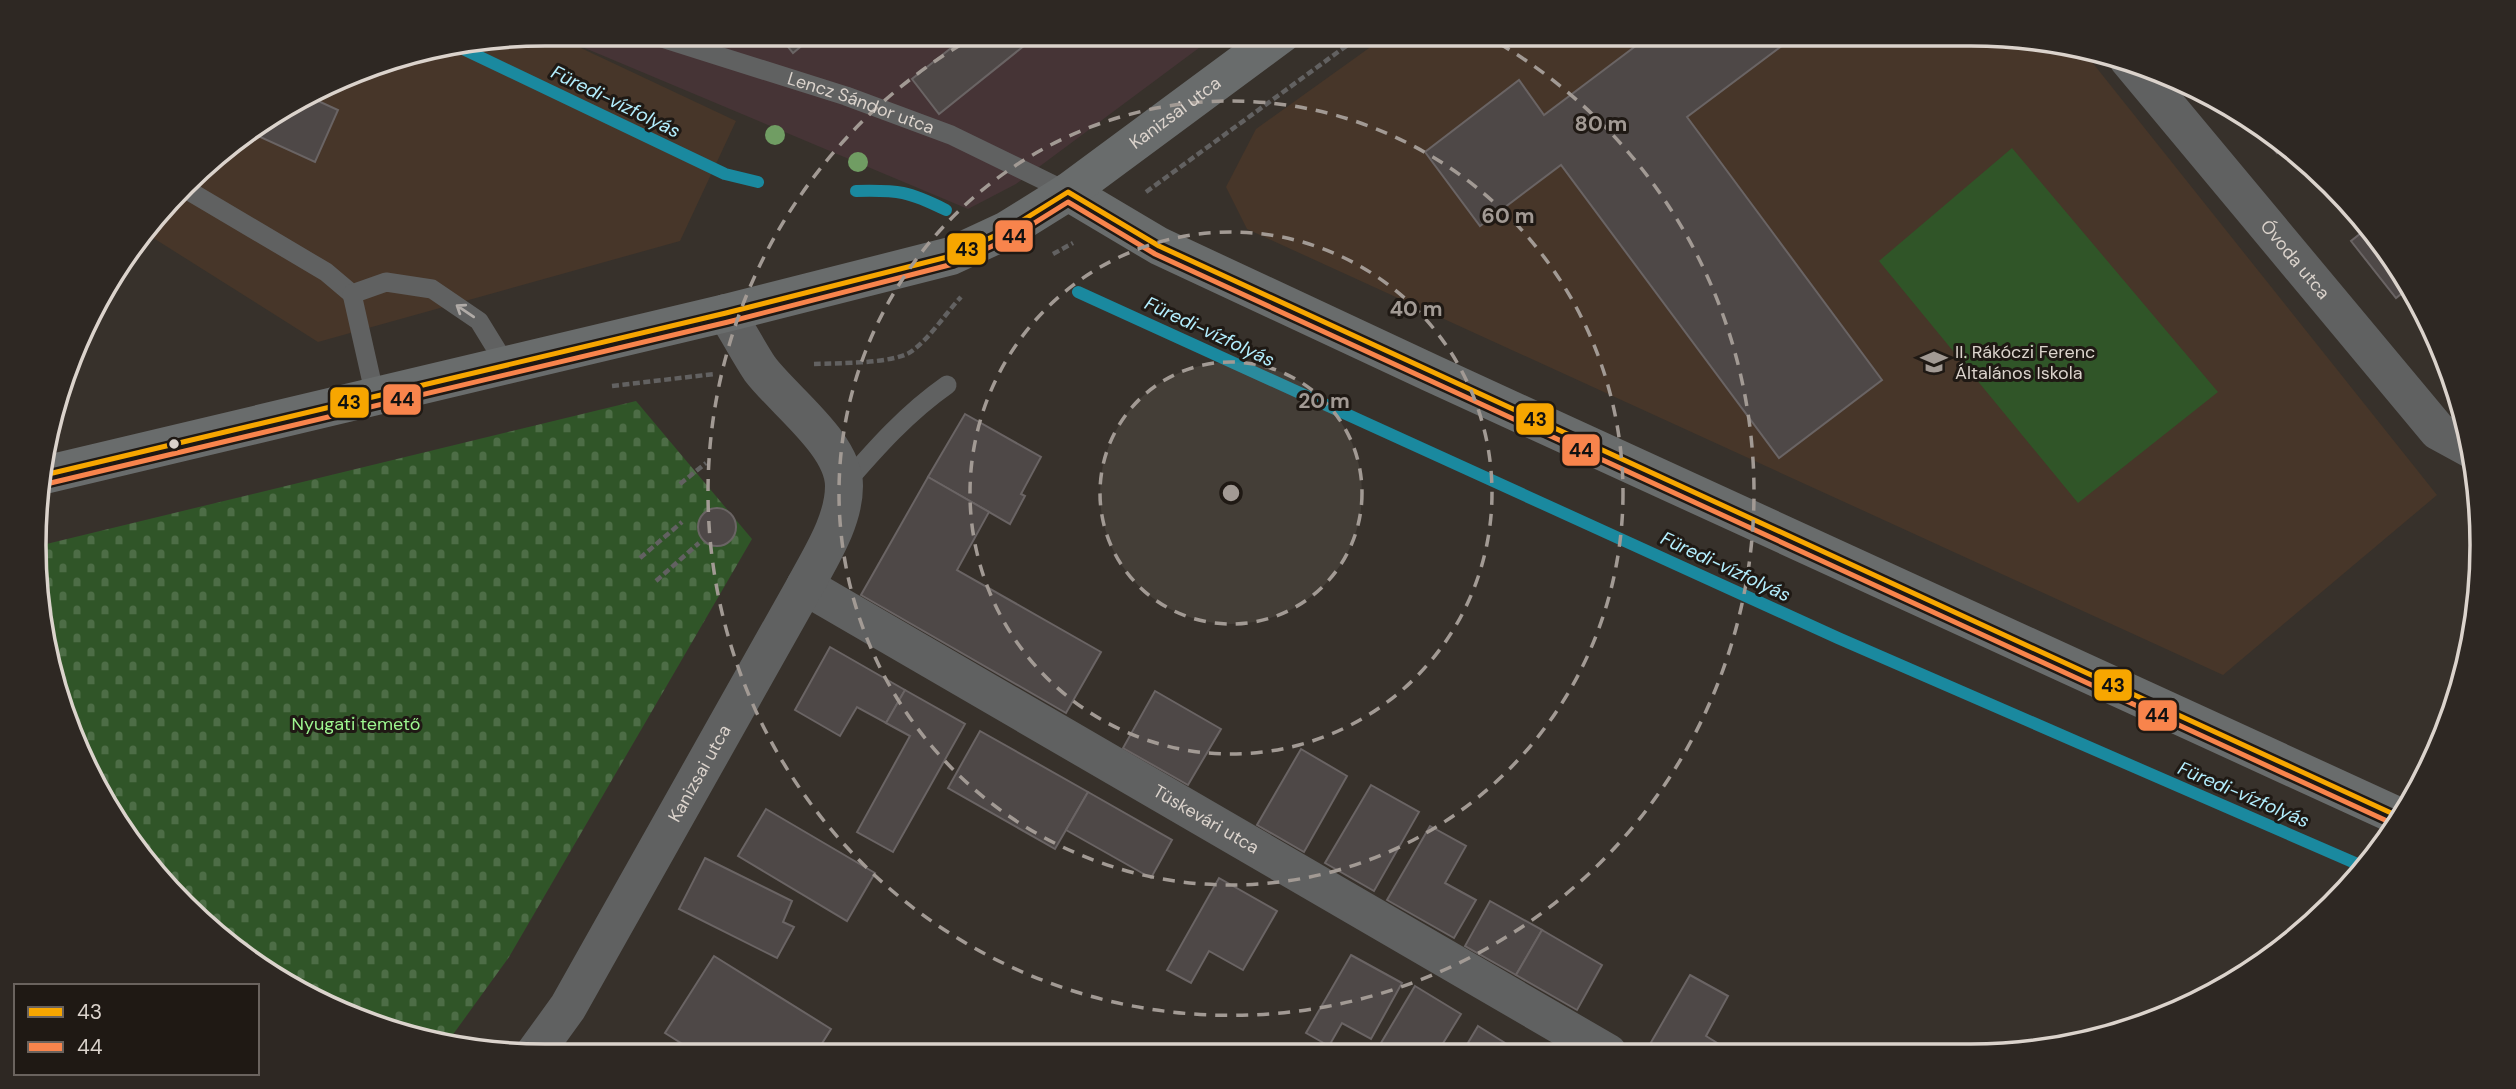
<svg xmlns="http://www.w3.org/2000/svg" width="2516" height="1089" font-family="'DM Sans',sans-serif">
<style>
.commercial{fill:#463436}
.built{fill:#473629}
.cemetery{fill:url(#cemetery-stones)}
.garden{fill:#305528}
.lines{fill:none;stroke-linecap:round;stroke-linejoin:round}
.stream{stroke:#1a899f;stroke-width:12}
.building{fill:#4e4847;stroke:#6a6464;stroke-width:2}
.path{stroke:#626161;stroke-width:4.5;stroke-dasharray:7 3.5;stroke-linecap:butt}
.lane{stroke:#606161;stroke-width:19}
.street{stroke:#606161;stroke-width:38}
.secondary{stroke:#696c6c;stroke-width:38}
.bus-1-casing{stroke:#1f1914;stroke-width:10}
.bus-2-casing{stroke:#1f1914;stroke-width:10}
.bus-1{stroke:#f7a600;stroke-width:5}
.bus-2{stroke:#f8844c;stroke-width:5}
.tree{fill:#709d63}
.oneway{stroke:#b0aba7}
.ring{fill:none;stroke:#a29a94;stroke-width:3.5;stroke-dasharray:12 9}
.bus-dot{fill:#dbd3cc;stroke:#1f1914;stroke-width:2.5}
.labels{text-anchor:middle;stroke-width:6;stroke-linejoin:round;paint-order:stroke}
.street-label{font-size:18px;fill:#dbd3cc;stroke:#1f1914}
.poi-label{font-size:18px;fill:#dbd3cc;stroke:#1f1914;text-anchor:start}
.park-label{font-size:18px;fill:#9ef690;stroke:#1f1914}
.water-label{font-size:19px;font-style:italic;fill:#b3eefe;stroke:#1f1914}
.rim{fill:none;stroke:#dbd3cc;stroke-width:3.5}
.centre{fill:#a29a94;stroke:#1f1914;stroke-width:3.5}
.ring-label{font-size:21px;text-anchor:middle;font-weight:bold;fill:#a29a94;stroke:#1f1914;stroke-width:6;stroke-linejoin:round;paint-order:stroke}
.line-badge{stroke:#1f1914;stroke-width:2.5}
.pale-badge-label{font-size:19px;text-anchor:middle;font-weight:bold;fill:#111}
</style>
<defs>
<pattern id="cemetery-stones" width="16" height="16" patternUnits="userSpaceOnUse" patternTransform="scale(1.75)"><rect width="16" height="16" fill="#305528"/><path d="M2 7V4a2 2 0 0 1 4 0v3zM10 15v-3a2 2 0 0 1 4 0v3z" fill="#4d6d46"/></pattern>
</defs>
<rect width="100%" height="100%" fill="#37312b"/>
<polygon class="commercial" points="549,33 1219,33 1016,184 968,209"/>
<g class="built">
<polygon points="549,33 736,121 680,241 318,342 147,234 208,160 289,102 380,61"/>
<polygon points="1390,33 1972,33 2084,52 2437,495 2223,675 1247,229 1226,187 1256,129"/>
</g>
<polygon class="cemetery" points="636,401 752,539 509,957 449,1040 380,1028 233,950 160,882 102,800 43,644 34,547"/>
<polygon class="garden" points="2012,148 2218,392 2078,503 1879,261"/>
<g class="lines">
<g class="stream">
<polyline points="459,47 725,174 758,182"/>
<path d="M856,191C899,190 908,191 946,210"/>
<polyline points="1078,292 1838,638 2362,866"/>
</g>
</g>
<g class="building">
<polygon points="777,33 817,33 793,53"/>
<polygon points="970,33 1040,33 939,114 912,79"/>
<polygon points="1653,33 1799,33 1687,117 1882,380 1779,458 1561,165 1480,226 1425,152 1519,80 1544,115"/>
<polygon points="305,95 338,110 315,162 247,131 289,102"/>
<polygon points="2245,114 2287,145 2277,153"/>
<polygon points="2370,226 2410,287 2396,298 2351,241"/>
<polygon points="965,414 1041,457 1021,494 1025,496 1010,524 928,477"/>
<polygon points="928,477 989,512 957,570 1101,652 1066,713 861,595"/>
<circle cx="717" cy="527" r="19"/>
<polygon points="830,647 905,690 886,723 857,707 840,736 795,710"/>
<polygon points="905,690 965,724 893,852 857,832 910,736 886,723"/>
<polygon points="1155,691 1221,729 1188,785 1123,748"/>
<polygon points="980,731 1088,792 1055,849 948,788"/>
<polygon points="1301,749 1347,776 1304,852 1257,825"/>
<polygon points="1371,785 1419,812 1374,891 1325,863"/>
<polygon points="1088,792 1172,840 1151,878 1066,830"/>
<polygon points="766,809 875,873 847,921 738,856"/>
<polygon points="1430,826 1466,846 1445,883 1476,900 1454,938 1387,900"/>
<polygon points="705,858 792,901 783,922 794,927 777,958 679,909"/>
<polygon points="1219,878 1277,911 1243,970 1209,951 1191,983 1167,970"/>
<polygon points="1490,901 1542,930 1516,975 1465,946"/>
<polygon points="1542,930 1602,965 1577,1010 1516,975"/>
<polygon points="1351,955 1402,983 1371,1039 1342,1023 1329,1046 1306,1033"/>
<polygon points="714,956 831,1029 816,1053 819,1055 700,1055 665,1033"/>
<polygon points="1690,975 1728,996 1706,1036 1727,1049 1725,1052 1648,1052 1646,1051"/>
<polygon points="1415,986 1461,1014 1437,1053 1375,1053"/>
<polygon points="1478,1026 1521,1053 1462,1053"/>
</g>
<g class="lines">
<g class="path">
<polyline points="1146,192 1364,33"/>
<polyline points="1053,254 1073,243"/>
<path d="M814,364C837,363 895,364 912,351C931,337 945,314 961,297"/>
<polyline points="612,386 714,374"/>
<polyline points="680,484 706,463"/>
<polyline points="640,558 682,522"/>
<polyline points="656,581 699,543"/>
</g>
<g class="lane">
<path id="s1" d="M646,33L846,96L951,135L1068,192"/>
<polyline points="184,188 326,272 352,294"/>
<polyline points="375,396 352,294 386,282 432,289 479,321 506,365"/>
<path d="M844,485C876,448 907,413 947,385"/>
</g>
<g class="street">
<path id="s2" d="M2128,59L2438,431L2471,449"/>
<path id="s3" d="M805,586L1608,1053"/>
<path id="s4" d="M534,1054L568,1007L805,586C821,556 844,521 844,486C844,444 784,401 760,369C748,351 738,331 726,313"/>
</g>
<g class="secondary">
<polyline points="1068,192 1159,246 1431,373 2402,818"/>
<path id="s5" d="M40,476L726,313L951,256L1007,230L1068,192L1283,33"/>
</g>
<g class="bus-1-casing">
<polyline id="bus-1" points="40,476 726,313 951,256 1007,230 1068,192 1159,246 2402,818"/>
</g>
<g class="bus-2-casing">
<polyline id="bus-2" points="42,485 728,322 953,264 1012,237 1068,202 1155,254 2398,826"/>
</g>
<use href="#bus-1" class="bus-1"/>
<use href="#bus-2" class="bus-2"/>
</g>
<g class="tree">
<circle cx="775" cy="135" r="10"/>
<circle cx="858" cy="162" r="10"/>
</g>
<defs><path id="oneway-shaft" d="M-6 0H5M1.5-3L5.5 0L1.5 3" fill="none" stroke-width="1.6" stroke-linecap="round" stroke-linejoin="round" transform="scale(1.75)"/></defs>
<use class="oneway" href="#oneway-shaft" transform="translate(465 311) rotate(-146)"/>
<circle cx="1231" cy="493" r="131" fill="#a29a94" fill-opacity=".12"/>
<g class="ring">
<circle cx="1231" cy="493" r="131"/>
<circle cx="1231" cy="493" r="261"/>
<circle cx="1231" cy="493" r="392"/>
<path d="M1481 33A523 523 0 1 1 981 33"/>
</g>
<defs>
<g id="school-bare" transform="scale(2.1)"><path d="M0-5L7-2L0 1L-7-2ZM-4 1L0 2.5L4 1V4Q0 6-4 4Z" fill="#a29a94" stroke="#1f1914" stroke-width="2.5" paint-order="stroke"/></g>
</defs>
<g fill-rule="evenodd">
<use href="#school-bare" x="1934" y="362"/>
</g>
<circle class="bus-dot" cx="174" cy="444" r="6"/>
<g class="labels">
<g class="street-label">
<text dy="6" stroke="none"><textPath href="#s1" startOffset="226">Lencz Sándor utca</textPath></text>
<text dy="6" stroke="none"><textPath href="#s5" startOffset="1204">Kanizsai utca</textPath></text>
<text dy="6" stroke="none"><textPath href="#s2" startOffset="261">Óvoda utca</textPath></text>
<text dy="6" stroke="none"><textPath href="#s4" startOffset="326">Kanizsai utca</textPath></text>
<text dy="6" stroke="none"><textPath href="#s3" startOffset="464">Tüskevári utca</textPath></text>
</g>
<g class="poi-label">
<text x="1955" y="358">II. Rákóczi Ferenc<tspan x="1955" dy="21">Általános Iskola</tspan></text>
</g>
<g class="park-label">
<text x="356" y="730">Nyugati temető</text>
</g>
<g class="water-label">
<text transform="translate(616 101) rotate(26)" y="7">Füredi-vízfolyás</text>
<text transform="translate(1210 331) rotate(25)" y="7">Füredi-vízfolyás</text>
<text transform="translate(1726 566) rotate(25)" y="7">Füredi-vízfolyás</text>
<text transform="translate(2244 794) rotate(23)" y="7">Füredi-vízfolyás</text>
</g>
</g>
<path d="M0 0H2516V1089H0ZM545 46H1971A499 499 0 0 1 2470 545V545A499 499 0 0 1 1971 1044H545A499 499 0 0 1 46 545V545A499 499 0 0 1 545 46Z" fill="#2e2823" fill-rule="evenodd"/>
<path class="rim" d="M545 46H1971A499 499 0 0 1 2470 545V545A499 499 0 0 1 1971 1044H545A499 499 0 0 1 46 545V545A499 499 0 0 1 545 46Z"/>
<circle cx="1231" cy="493" r="10" class="centre"/>
<g class="ring-label">
<text x="1601" y="131">80 m</text>
<text x="1508" y="223">60 m</text>
<text x="1416" y="316">40 m</text>
<text x="1324" y="408">20 m</text>
</g>
<g class="line-badge">
<rect x="994" y="219" width="40" height="34" rx="7" fill="#f8844c"/>
<rect x="946" y="232" width="41" height="34" rx="7" fill="#f7a600"/>
<rect x="382" y="383" width="40" height="33" rx="7" fill="#f8844c"/>
<rect x="329" y="386" width="41" height="33" rx="7" fill="#f7a600"/>
<rect x="1515" y="402" width="40" height="34" rx="7" fill="#f7a600"/>
<rect x="1561" y="433" width="40" height="34" rx="7" fill="#f8844c"/>
<rect x="2093" y="668" width="40" height="34" rx="7" fill="#f7a600"/>
<rect x="2137" y="699" width="41" height="33" rx="7" fill="#f8844c"/>
</g>
<g class="pale-badge-label">
<text x="1014" y="243">44</text>
<text x="967" y="256">43</text>
<text x="402" y="406">44</text>
<text x="349" y="409">43</text>
<text x="1535" y="426">43</text>
<text x="1581" y="457">44</text>
<text x="2113" y="692">43</text>
<text x="2157" y="722">44</text>
</g>
<rect x="14" y="984" width="245" height="91" fill="#1f1914" stroke="#6a635e" stroke-width="2"/>
<rect x="28" y="1007" width="35" height="10" fill="#f7a600" stroke="#6a635e" stroke-width="2"/>
<text x="77" y="1019" font-size="21" fill="#dbd3cc">43</text>
<rect x="28" y="1042" width="35" height="10" fill="#f8844c" stroke="#6a635e" stroke-width="2"/>
<text x="77" y="1054" font-size="21" fill="#dbd3cc">44</text>
</svg>
